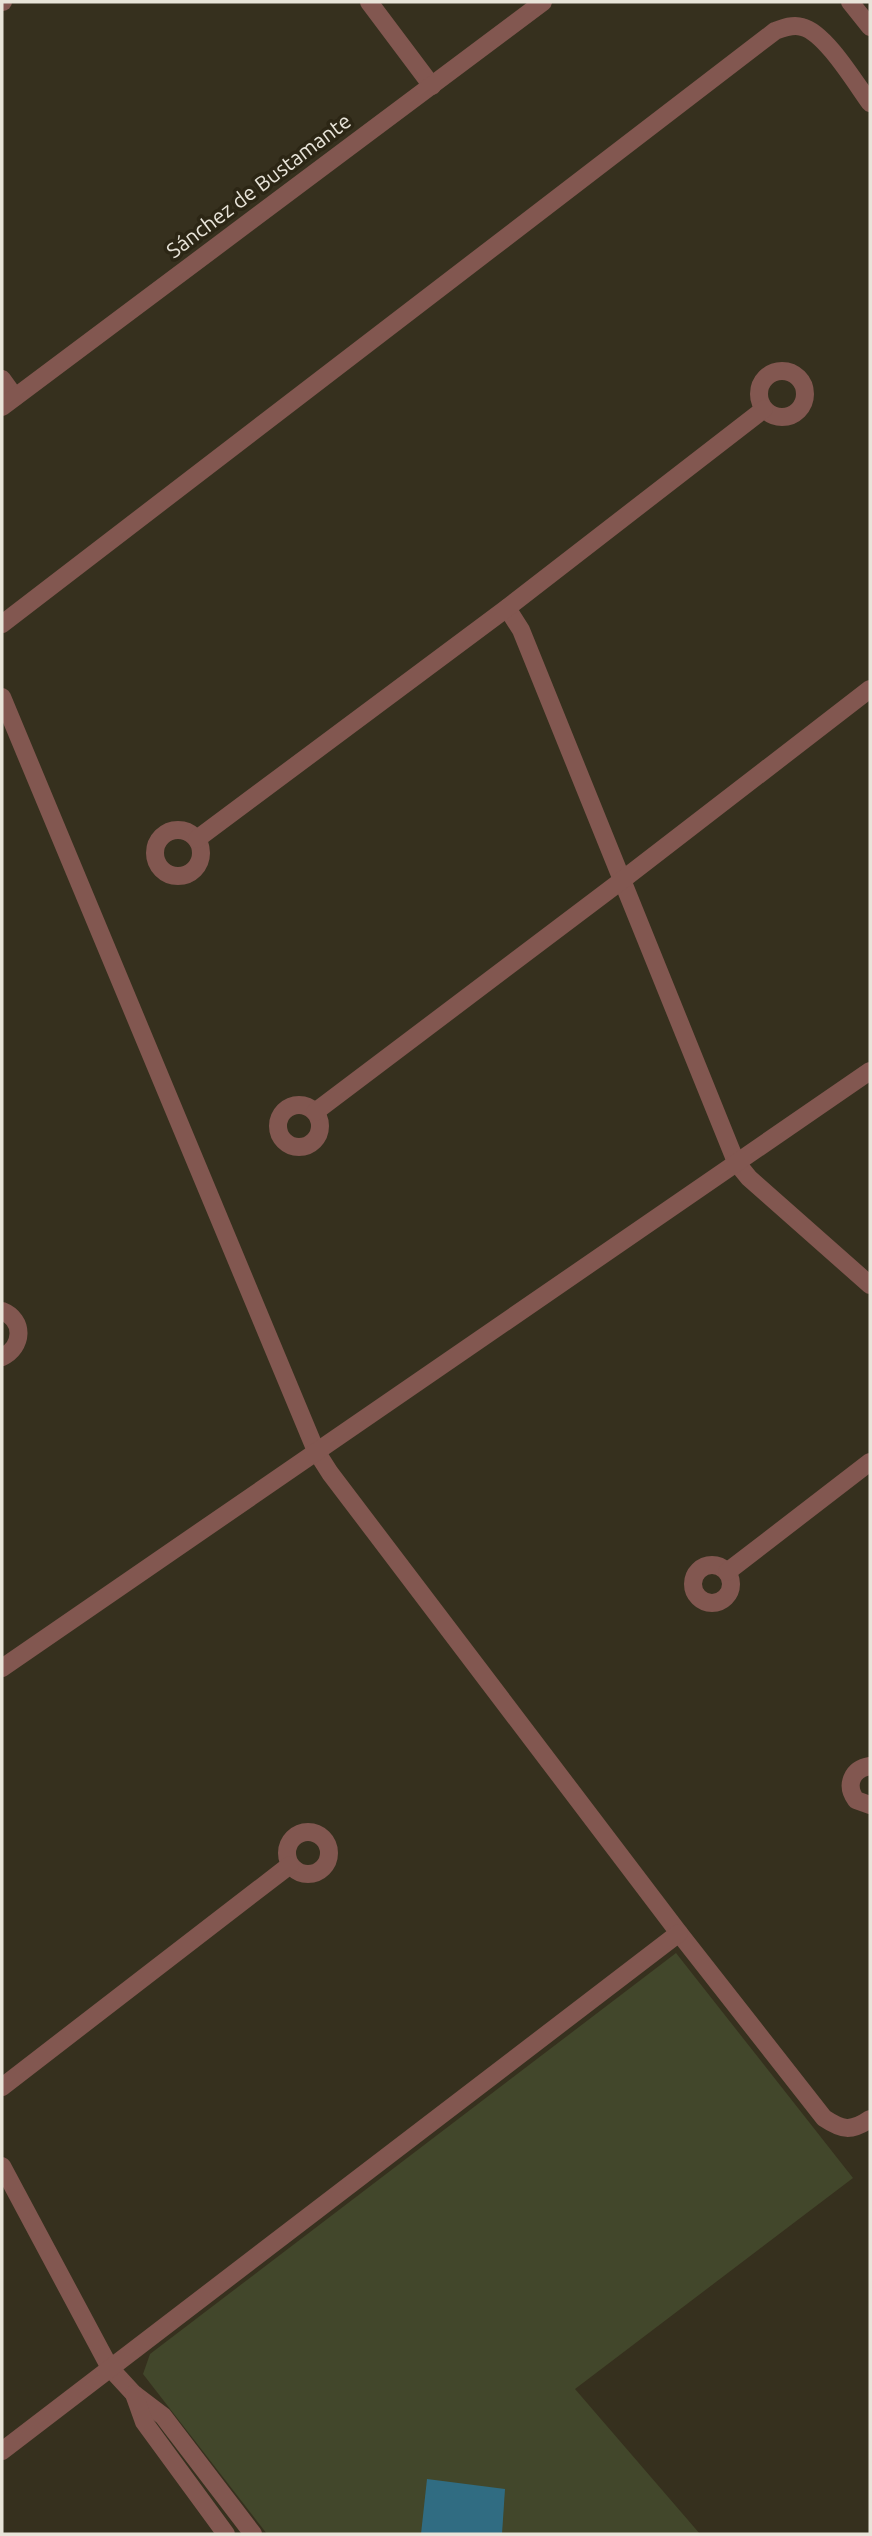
<svg xmlns="http://www.w3.org/2000/svg" width="872" height="2536" font-family="Ubuntu,sans-serif">
<style>
.green{fill:#42472b}
.water{fill:#306c82}
.lines{fill:none;stroke-linecap:round;stroke-linejoin:round}
.minor{stroke:#825750;stroke-width:18}
.labels{text-anchor:middle;stroke-width:7;stroke-linejoin:round;paint-order:stroke}
.street-label{font-size:21px;fill:#e8e4d9;stroke:#2c2615}
</style>
<rect width="100%" height="100%" fill="#36301e"/>
<polygon class="green" points="676,1953 853,2178 575,2389 700,2534 267,2534 143,2374 150,2354"/>
<polygon class="water" points="427,2479 505,2489 502,2534 421,2534"/>
<g class="lines">
<g class="minor">
<polyline points="2,2 3,2"/>
<polyline points="369,2 432,86"/>
<polyline points="850,2 870,27"/>
<circle cx="782" cy="394" r="23"/>
<polyline points="2,379 15,397"/>
<polyline points="2,407 543,2"/>
<polyline points="507,608 521,630 736,1162 749,1178 870,1285"/>
<path d="M2,624L775,31C783,28 793,24 802,27C825,32 856,84 870,103"/>
<path d="M2,697L316,1451L330,1473L679,1933L824,2118C842,2130 851,2132 870,2119"/>
<circle cx="178" cy="853" r="23"/>
<polyline points="197,839 507,608 764,409"/>
<circle cx="299" cy="1126" r="21"/>
<polyline points="315,1112 621,881 870,689"/>
<path d="M2,1311C25,1320 23,1347 2,1357"/>
<circle cx="712" cy="1584" r="19"/>
<polyline points="727,1572 870,1462"/>
<polyline points="2,1668 870,1071"/>
<path d="M870,1766C852,1769 845,1785 856,1800L870,1805"/>
<circle cx="308" cy="1853" r="21"/>
<polyline points="2,2087 290,1865"/>
<polyline points="2,2166 110,2368 134,2394 163,2416 253,2534"/>
<polyline points="134,2394 144,2422 226,2534"/>
<polyline points="2,2451 679,1933"/>
</g>
</g>
<g class="labels">
<g class="street-label">
<text transform="translate(259 186) rotate(-37)" y="7">Sánchez de Bustamante</text>
</g>
</g>
<rect width="872" height="2536" fill="none" stroke="#e8e4d9" stroke-width="7"/>
</svg>
